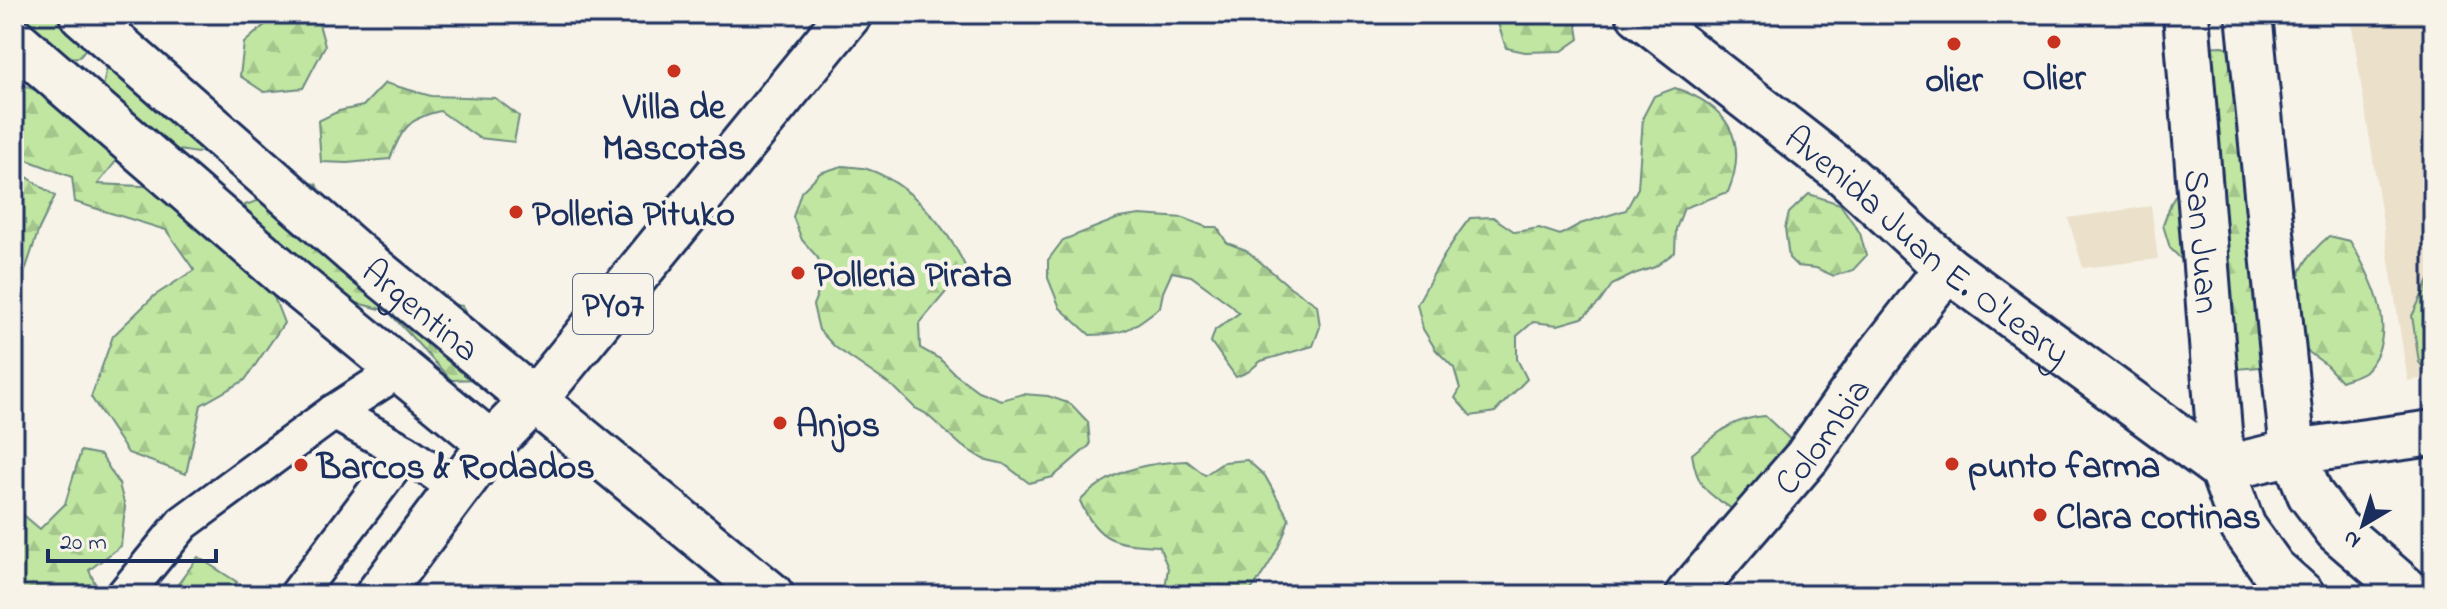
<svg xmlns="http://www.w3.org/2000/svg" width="2447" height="609" font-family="'Indie Flower',sans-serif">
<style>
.built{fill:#ebe0ca}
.forest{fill:url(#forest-firs);stroke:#6e8a80;stroke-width:2}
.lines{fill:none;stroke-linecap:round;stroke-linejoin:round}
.lane-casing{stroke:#1b2f5e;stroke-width:40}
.street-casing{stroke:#1b2f5e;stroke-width:50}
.secondary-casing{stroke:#1b2f5e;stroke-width:50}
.highway-casing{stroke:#1b2f5e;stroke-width:50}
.lane{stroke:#f7f3e8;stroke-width:34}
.street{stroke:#f7f3e8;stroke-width:44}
.secondary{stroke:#f7f3e8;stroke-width:44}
.highway{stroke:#f7f3e8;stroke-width:44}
.poi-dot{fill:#c8321e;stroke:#f7f3e8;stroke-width:3}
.labels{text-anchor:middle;stroke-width:8;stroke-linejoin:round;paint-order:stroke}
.shield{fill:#f7f3e8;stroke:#5d6a87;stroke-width:2}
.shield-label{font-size:34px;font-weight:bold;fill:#1b2f5e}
.poi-label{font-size:36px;font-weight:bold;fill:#1b2f5e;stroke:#f7f3e8;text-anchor:start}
.street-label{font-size:36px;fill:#1b2f5e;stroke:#f7f3e8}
</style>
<defs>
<pattern id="forest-firs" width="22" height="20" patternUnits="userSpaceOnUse" patternTransform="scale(2)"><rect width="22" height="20" fill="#c0e6a1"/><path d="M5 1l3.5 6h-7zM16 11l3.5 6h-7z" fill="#a4c68d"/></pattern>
</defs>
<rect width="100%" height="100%" fill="#f7f3e8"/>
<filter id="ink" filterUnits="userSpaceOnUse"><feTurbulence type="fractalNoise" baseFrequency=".0125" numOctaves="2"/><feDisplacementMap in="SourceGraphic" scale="16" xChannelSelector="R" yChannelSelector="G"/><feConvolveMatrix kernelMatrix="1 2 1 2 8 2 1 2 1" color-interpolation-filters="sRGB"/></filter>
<g filter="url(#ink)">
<g class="built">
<polygon points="2350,14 2433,14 2433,377 2408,381"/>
<polygon points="2151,206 2158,259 2083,268 2068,218"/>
</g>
<g class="forest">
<polygon points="14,14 82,14 101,30 79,57 38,61 14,40"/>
<polygon points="321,14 318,20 325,46 303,88 264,92 240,76 244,43 276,15"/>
<polygon points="1495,14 1575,14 1579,39 1562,51 1525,52 1506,48"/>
<path d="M2223,46L2246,53L2293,295C2300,267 2307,255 2329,236L2350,241C2372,278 2402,334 2365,371C2359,376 2348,378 2341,381L2325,364L2303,348L2276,351L2260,367L2236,369L2189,267L2170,248L2163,225L2171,203L2184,182L2199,47Z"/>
<polygon points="108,61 226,140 197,153 131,142 98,184 185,188 270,287 284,323 245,380 201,405 186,474 128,453 91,397 113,336 154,296 194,270 166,230 75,202 72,177 14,155 14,82 98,114"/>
<path d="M385,83L431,96L495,98L519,116L514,142L479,138L440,111C408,118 401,130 390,159L347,163L321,162L318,121L339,111L363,106Z"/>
<path d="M1675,88C1726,105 1750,139 1728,192L1684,208L1676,229L1675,252L1655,267L1634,274L1612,285L1599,303L1582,318L1558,325L1533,322L1517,336V359L1527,379L1495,412L1471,416L1455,398L1460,389L1454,368L1436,350L1423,329L1417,304C1433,275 1449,244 1470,218L1493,217L1515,232L1539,228L1560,235L1580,224L1626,210L1638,188L1643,117L1654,96Z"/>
<path d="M842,166C850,167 859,167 867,169C910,183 948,228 966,268L919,324L920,348L940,359L955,374L978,391L1001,400L1023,394L1048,396L1071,404L1088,422L1090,445L1053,477L1029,483L1004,464L983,459L962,446L925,413L915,408L896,389L835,347L819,330L813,305L822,283L818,258L802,240L793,217L801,192L820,173Z"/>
<polygon points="14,168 55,196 39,229 25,271 14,277"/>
<polygon points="305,182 316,184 330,210 434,301 462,306 490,354 481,379 451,380 388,311 349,301 250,244 245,205 285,192"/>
<polygon points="1809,194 1840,204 1860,233 1866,256 1853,270 1834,276 1816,268 1797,266 1789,258 1785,228 1789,213"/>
<path d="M1140,215L1184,218L1206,227H1217L1227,243L1246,250L1290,287L1317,305L1320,327L1313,346L1261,361L1248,372L1236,377L1211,342L1215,330L1239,313L1231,305L1191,276L1172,272L1163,292L1160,307C1132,329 1127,334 1090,335L1060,308L1048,278V260L1063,240L1119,218Z"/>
<polygon points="2433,272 2433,380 2419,362 2412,316"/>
<path d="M1765,416L1794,443L1734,510C1707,493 1697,488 1692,454C1718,433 1730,419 1765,416Z"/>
<polygon points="81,451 101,455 119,484 125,507 121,546 89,570 100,595 14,595 14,507 40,529 65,504"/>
<path d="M1247,460L1265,476L1289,519C1281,548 1266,572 1247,595H1164L1168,568L1159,546C1117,544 1098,543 1080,501C1110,470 1144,463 1187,461L1205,475L1224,462Z"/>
<polygon points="198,557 237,582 227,595 170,595"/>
</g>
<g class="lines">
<g class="lane-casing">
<g id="lane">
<polyline points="334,412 405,452 458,489"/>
<polyline points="124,595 183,523 334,412 399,370"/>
<polyline points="297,595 405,452"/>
</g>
</g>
<g class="street-casing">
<g id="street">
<path id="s1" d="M82,14L364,261L771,595"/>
<path id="s2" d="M1639,14L1846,175L1947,268L2222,469L2293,452L2433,433"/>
<polyline points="14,40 290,279 491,444"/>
<path id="s3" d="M1688,595L1807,457L1874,362L1947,268"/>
</g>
</g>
<g class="secondary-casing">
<g id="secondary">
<path id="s4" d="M2186,14L2222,469L2243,527L2273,569L2302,595"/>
<polyline points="2249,14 2293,452 2310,494 2337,530 2412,595"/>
</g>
</g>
<g class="highway-casing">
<polyline id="highway" points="378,595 491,444 535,399 849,14"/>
</g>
<use href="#lane" class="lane"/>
<use href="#street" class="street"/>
<use href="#secondary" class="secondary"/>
<use href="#highway" class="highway"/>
</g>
</g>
<g class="poi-dot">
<circle cx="2054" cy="42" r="8"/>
<circle cx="1954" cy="44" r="8"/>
<circle cx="674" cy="71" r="8"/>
<circle cx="516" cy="212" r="8"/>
<circle cx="798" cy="273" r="8"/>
<circle cx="780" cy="423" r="8"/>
<circle cx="1952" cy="464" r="8"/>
<circle cx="301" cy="465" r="8"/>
<circle cx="2040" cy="515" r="8"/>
</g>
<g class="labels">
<rect class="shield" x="573" y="274" width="80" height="60" rx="6"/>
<g class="shield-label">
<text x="613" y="316">PY07</text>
</g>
<g class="poi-label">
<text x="2054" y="89" text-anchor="middle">Olier</text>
<text x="1954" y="91" text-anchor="middle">olier</text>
<text x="674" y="118" text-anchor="middle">Villa de<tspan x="674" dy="41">Mascotas</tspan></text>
<text x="532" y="225">Polleria Pituko</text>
<text x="814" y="286">Polleria Pirata</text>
<text x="796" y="436">Anjos</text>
<text x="1968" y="477">punto farma</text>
<text x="317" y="478">Barcos &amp; Rodados</text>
<text x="2056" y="528">Clara cortinas</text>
</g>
<g class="street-label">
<text dy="13" stroke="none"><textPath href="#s4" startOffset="228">San Juan</textPath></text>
<text dy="13" stroke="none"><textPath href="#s2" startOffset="370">Avenida Juan E. O'Leary</textPath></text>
<text dy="13" stroke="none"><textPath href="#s1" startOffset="450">Argentina</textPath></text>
<text dy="13" stroke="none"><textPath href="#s3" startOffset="208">Colombia</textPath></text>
</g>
</g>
<rect width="2447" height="609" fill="none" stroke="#f7f3e8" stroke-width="48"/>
<rect x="24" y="24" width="2399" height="561" fill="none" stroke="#1b2f5e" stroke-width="3" filter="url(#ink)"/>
<g transform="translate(2363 525) rotate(218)" stroke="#f7f3e8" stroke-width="6" paint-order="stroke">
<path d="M0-6L14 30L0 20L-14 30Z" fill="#1b2f5e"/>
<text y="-12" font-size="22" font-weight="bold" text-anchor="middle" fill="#1b2f5e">N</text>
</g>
<path d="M48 549v12h168v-12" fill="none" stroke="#1b2f5e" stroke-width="4"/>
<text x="60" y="549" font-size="24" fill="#1b2f5e" stroke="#f7f3e8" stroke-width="6" paint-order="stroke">20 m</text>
</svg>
